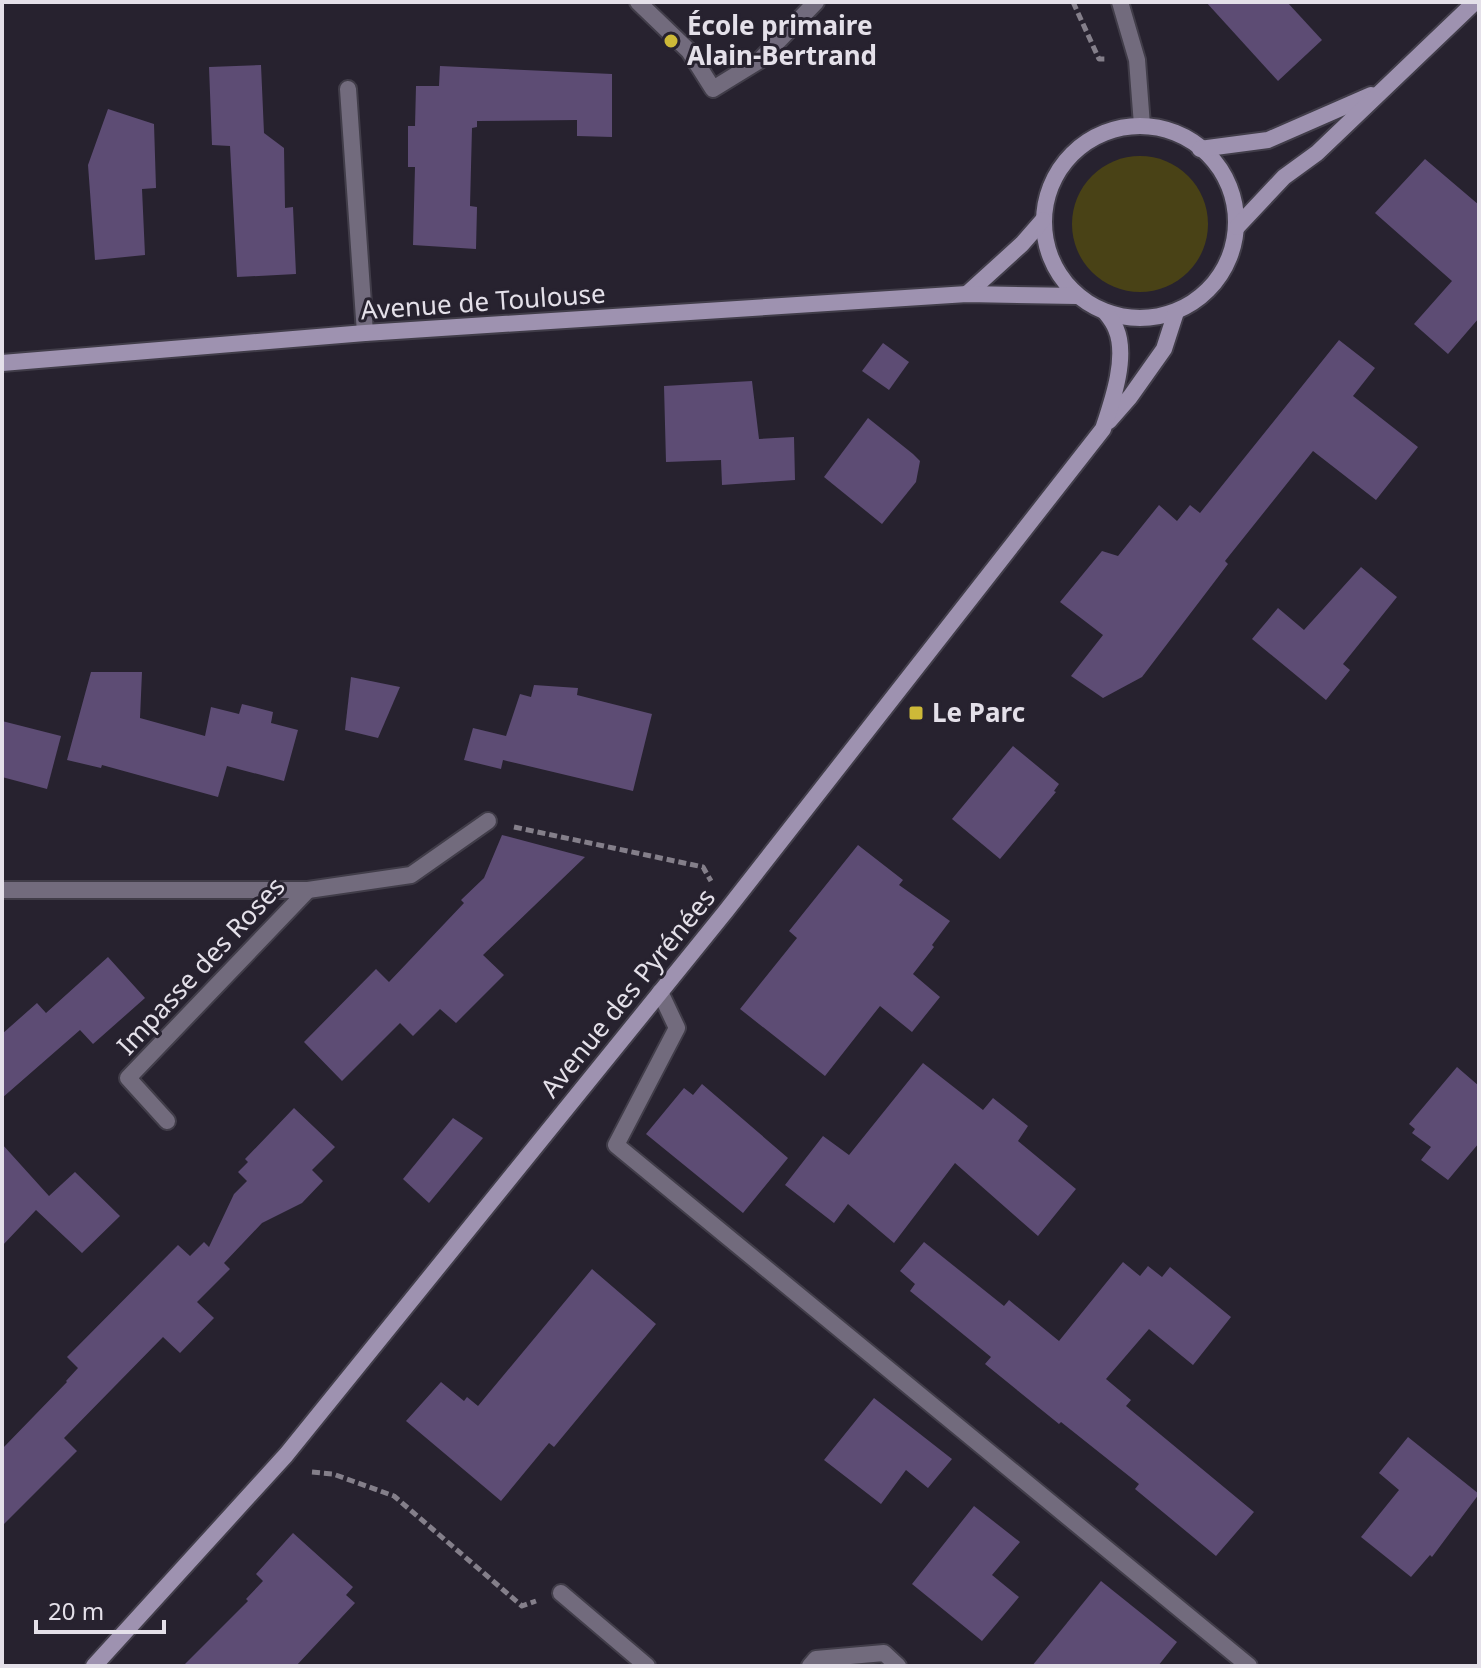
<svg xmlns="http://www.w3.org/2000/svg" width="1481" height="1668" font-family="'Noto Sans',sans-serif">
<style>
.green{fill:#494216}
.building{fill:#5d4c74}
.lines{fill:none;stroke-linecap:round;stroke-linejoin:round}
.lane-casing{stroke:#413d49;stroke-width:20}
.street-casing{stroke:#413d49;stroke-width:20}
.secondary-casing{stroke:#413d49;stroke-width:20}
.path{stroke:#847f8a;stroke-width:5;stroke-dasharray:8 4;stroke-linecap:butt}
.lane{stroke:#726b7d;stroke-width:16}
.street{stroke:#726b7d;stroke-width:16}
.secondary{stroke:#9e92b0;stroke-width:16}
.poi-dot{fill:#cdb938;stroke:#27222f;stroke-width:3}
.labels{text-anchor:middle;stroke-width:6;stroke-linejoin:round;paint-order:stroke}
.poi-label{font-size:26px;font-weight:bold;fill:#e4e0e9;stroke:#27222f;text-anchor:start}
.street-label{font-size:26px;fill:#e4e0e9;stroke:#27222f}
</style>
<rect width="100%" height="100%" fill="#27222f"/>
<circle class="green" cx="1140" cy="224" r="68"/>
<g class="building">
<polygon points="1206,2 1287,2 1322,40 1278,81"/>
<polygon points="261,65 264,133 284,148 285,208 293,207 296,274 237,277 230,146 212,145 209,67"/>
<polygon points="440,66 612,74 612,137 577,136 577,120 477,121 477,127 472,128 470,206 477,207 476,249 413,245 415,167 408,167 408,126 415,126 416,86 439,86"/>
<polygon points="108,109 154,124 156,188 142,189 145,255 95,260 88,165"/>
<polygon points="1425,159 1479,205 1479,318 1448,354 1414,324 1452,281 1375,213"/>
<polygon points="1339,340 1375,368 1353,396 1418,447 1376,500 1313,451 1225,561 1228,564 1142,677 1103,698 1071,676 1103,635 1060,602 1102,551 1118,556 1159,505 1177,521 1190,505 1200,513"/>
<polygon points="883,343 909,362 889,390 862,371"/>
<polygon points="752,381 759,439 794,437 795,480 722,485 721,460 666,462 664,386"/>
<polygon points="868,418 913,454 920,461 916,482 882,524 824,477"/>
<polygon points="1361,567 1397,597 1343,664 1350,670 1326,700 1252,639 1278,608 1304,630"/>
<polygon points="91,672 142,672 140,718 205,736 211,707 239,714 242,704 273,712 271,723 298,730 284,781 227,766 218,797 102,765 101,768 67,760"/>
<polygon points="351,677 400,687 378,738 345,730"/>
<polygon points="534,685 578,688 577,695 652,714 633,791 503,760 501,769 464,760 473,728 506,736 520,694 531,697"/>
<polygon points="2,721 61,736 47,789 2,777"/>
<polygon points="1013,746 1059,784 1054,791 1056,792 1000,859 952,819"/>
<polygon points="502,835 585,857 483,955 504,975 456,1023 440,1009 413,1036 400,1023 342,1081 304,1042 376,969 389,982 464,903 461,900 484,878"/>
<polygon points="858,845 903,880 899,885 950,921 932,945 934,947 913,974 940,997 912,1032 880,1006 825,1076 740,1009 797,938 789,931"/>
<polygon points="108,957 145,998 93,1044 80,1030 2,1098 2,1034 37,1003 46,1013"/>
<polygon points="923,1063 983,1110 993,1098 1028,1126 1018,1141 1076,1189 1038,1236 955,1163 894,1243 848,1204 834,1223 785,1185 823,1136 849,1155"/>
<polygon points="1457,1067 1479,1086 1479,1143 1448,1180 1421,1160 1431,1147 1412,1133 1415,1129 1409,1124"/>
<polygon points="702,1084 788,1158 743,1213 646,1134 684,1088 693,1095"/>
<polygon points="294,1108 335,1147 312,1170 323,1181 302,1203 262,1223 224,1263 230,1269 197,1302 214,1318 180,1353 163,1337 64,1438 77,1451 2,1526 2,1449 67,1382 66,1381 78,1368 67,1357 178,1245 190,1256 204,1242 209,1247 234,1194 247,1181 238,1172 248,1162 245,1159"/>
<polygon points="453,1118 483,1138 429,1203 403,1179"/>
<polygon points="2,1144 49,1196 75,1172 120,1216 82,1253 36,1210 2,1246"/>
<polygon points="924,1242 1004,1306 1009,1300 1059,1341 1123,1262 1140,1276 1148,1266 1162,1277 1170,1267 1231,1317 1193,1365 1149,1329 1106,1379 1131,1400 1126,1406 1254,1512 1216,1556 1135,1489 1139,1484 1061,1422 1059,1424 985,1364 991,1357 910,1291 915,1284 900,1271"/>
<polygon points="592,1269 656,1324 554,1447 549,1443 501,1501 406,1421 441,1382 464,1401 467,1397 478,1406"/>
<polygon points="874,1398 952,1459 928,1488 906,1470 881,1504 824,1460"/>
<polygon points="1408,1437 1479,1494 1432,1557 1430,1555 1411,1577 1361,1537 1399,1490 1379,1473"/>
<polygon points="974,1506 1020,1542 992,1575 1019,1597 982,1641 912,1584"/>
<polygon points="293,1533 353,1587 346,1595 355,1603 296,1666 183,1666 248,1601 246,1599 263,1581 256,1574"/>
<polygon points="1101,1581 1177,1642 1158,1666 1032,1666"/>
</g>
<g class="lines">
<g class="lane-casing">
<g id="lane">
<polyline points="638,2 689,51 713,89 760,60 816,2"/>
<polyline points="308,890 411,875 488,821"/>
<polyline points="660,992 677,1028 616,1145 1249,1666"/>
<polyline points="561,1593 647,1666"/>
</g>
</g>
<g class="street-casing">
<g id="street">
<polyline points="1120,2 1137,60 1142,125"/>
<polyline points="348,89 365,333"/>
<polyline points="2,890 308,890 128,1078 167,1121"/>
<polyline points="810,1666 816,1659 884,1653 898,1666"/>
</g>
</g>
<g class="secondary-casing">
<g id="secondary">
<circle cx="1140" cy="222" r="96"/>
<polyline points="1200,149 1268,140 1371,95"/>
<polyline points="1237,227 1284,177 1317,153 1475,2"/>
<polyline points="967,294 1022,244 1043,220"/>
<polyline points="2,363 365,333 967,294 1077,296"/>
<polyline points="1109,421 1130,397 1164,349 1176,312"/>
<path d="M94,1666L286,1455L726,911L1103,429C1112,402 1128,357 1116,329C1114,324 1110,318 1106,313"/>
</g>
</g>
<g class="path">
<polyline points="1073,2 1099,59 1108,59"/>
<polyline points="514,827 703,867 711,881"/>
<polyline points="312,1472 333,1474 394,1496 522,1606 536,1601"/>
</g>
<use href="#lane" class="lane"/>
<use href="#street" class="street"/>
<use href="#secondary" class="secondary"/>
</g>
<g class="poi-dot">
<circle cx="671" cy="41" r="8"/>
<rect x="908" y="705" width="16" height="16" rx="4"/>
</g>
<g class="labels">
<g class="poi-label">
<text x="687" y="35">École primaire<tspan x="687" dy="30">Alain-Bertrand</tspan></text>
<text x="932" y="722">Le Parc</text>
</g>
<g class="street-label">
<text transform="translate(483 302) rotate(-4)" y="9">Avenue de Toulouse</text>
<text transform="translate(201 966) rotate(-47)" y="9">Impasse des Roses</text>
<text transform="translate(628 993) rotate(-51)" y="9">Avenue des Pyrénées</text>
</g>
</g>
<rect width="1481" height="1668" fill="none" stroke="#e4e0e9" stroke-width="8"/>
<path d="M36 1620v12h128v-12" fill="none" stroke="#e4e0e9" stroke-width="4"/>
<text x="48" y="1620" font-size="24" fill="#e4e0e9" stroke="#27222f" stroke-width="6" paint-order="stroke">20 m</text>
</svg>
